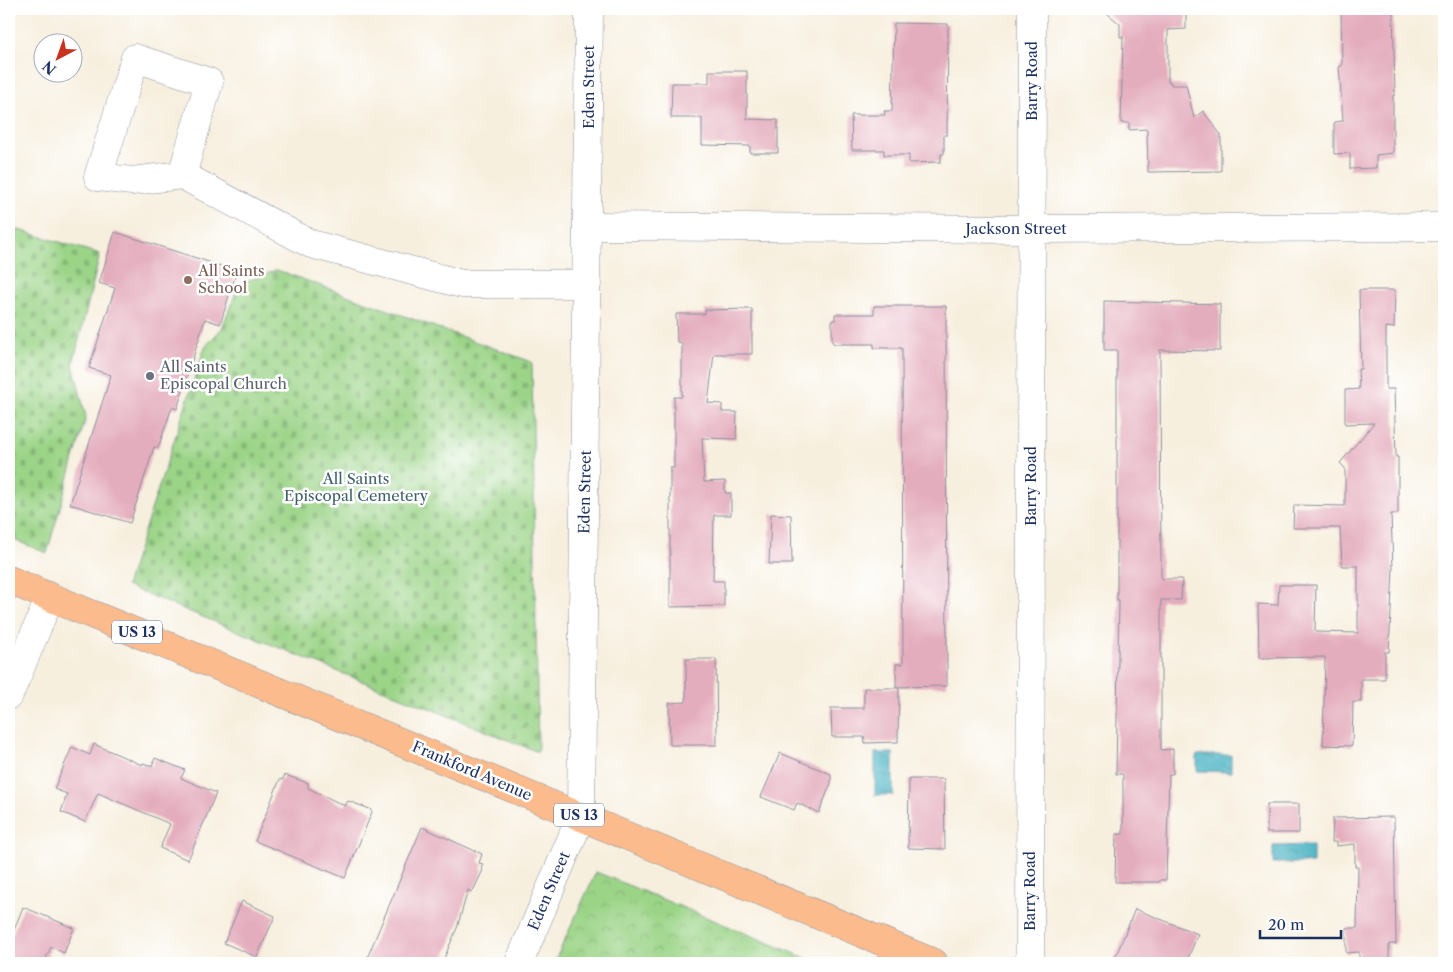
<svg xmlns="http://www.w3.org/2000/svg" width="1453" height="972" font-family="'Libre Caslon Text',serif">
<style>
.cemetery{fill:url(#cemetery-stones);stroke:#5b8272}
.park{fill:url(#park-crowns);stroke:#5b8272}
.water{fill:url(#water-ripples);stroke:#307090}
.building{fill:#e4adbd}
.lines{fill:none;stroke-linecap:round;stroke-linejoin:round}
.minor-casing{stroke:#898f9e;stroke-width:29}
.major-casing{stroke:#898f9e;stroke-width:29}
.minor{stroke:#fff;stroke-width:28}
.major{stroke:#fbbb8c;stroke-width:28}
.education-dot{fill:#8d6e63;stroke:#fff;stroke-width:2}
.worship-dot{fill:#6b7280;stroke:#fff;stroke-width:2}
.labels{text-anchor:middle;stroke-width:5;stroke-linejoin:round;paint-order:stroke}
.shield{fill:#fff;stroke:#5f6d8e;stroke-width:1}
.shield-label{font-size:14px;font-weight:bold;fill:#1b2f5e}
.street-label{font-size:15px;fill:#1b2f5e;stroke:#fff}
.education-label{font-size:15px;fill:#785e54;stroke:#fff;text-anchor:start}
.worship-label{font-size:15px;fill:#5b616d;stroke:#fff;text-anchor:start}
.park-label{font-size:15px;fill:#41616a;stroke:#fff}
</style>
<defs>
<pattern id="cemetery-stones" width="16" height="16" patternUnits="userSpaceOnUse" patternTransform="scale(1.25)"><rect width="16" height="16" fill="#9bd487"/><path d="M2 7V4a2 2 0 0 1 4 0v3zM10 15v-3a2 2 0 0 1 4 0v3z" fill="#85b677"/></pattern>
<pattern id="park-crowns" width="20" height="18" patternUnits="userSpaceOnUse" patternTransform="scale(1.25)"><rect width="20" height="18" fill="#9bd487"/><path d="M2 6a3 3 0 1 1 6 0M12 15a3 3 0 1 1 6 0" fill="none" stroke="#85b677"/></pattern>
<pattern id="water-ripples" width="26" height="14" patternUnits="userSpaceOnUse" patternTransform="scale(1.25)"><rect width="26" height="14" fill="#44b1c1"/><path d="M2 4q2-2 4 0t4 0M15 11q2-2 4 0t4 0" fill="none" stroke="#3890a0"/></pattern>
</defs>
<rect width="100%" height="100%" fill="#fff"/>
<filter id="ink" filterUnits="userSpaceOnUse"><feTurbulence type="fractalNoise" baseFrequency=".02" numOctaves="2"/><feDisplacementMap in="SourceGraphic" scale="10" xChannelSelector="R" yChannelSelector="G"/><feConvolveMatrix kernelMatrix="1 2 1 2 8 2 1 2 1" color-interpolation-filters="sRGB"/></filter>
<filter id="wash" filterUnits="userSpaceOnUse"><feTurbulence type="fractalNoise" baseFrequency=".0096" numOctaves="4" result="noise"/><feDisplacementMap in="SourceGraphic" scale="20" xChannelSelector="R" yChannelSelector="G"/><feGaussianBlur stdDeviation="1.12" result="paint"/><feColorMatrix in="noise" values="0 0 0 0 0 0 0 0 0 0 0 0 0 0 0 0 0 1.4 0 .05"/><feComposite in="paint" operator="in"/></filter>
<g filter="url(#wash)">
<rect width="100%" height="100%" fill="#f7efde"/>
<g class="cemetery">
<polygon points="9,227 100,254 73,364 86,417 47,553 9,538"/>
<polygon points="277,270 532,362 538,752 126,586 205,347 222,328 239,284"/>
</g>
<polygon class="park" points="596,872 818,963 554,963"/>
<g class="water">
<rect x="875" y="753" width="18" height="42"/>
<polygon points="1197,755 1231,755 1231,772 1197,771"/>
<polygon points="1313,845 1313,863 1273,863 1273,846"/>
</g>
<g id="blocks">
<g class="building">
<polygon points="1102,9 1186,9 1186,29 1168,30 1168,82 1171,82 1171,85 1186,85 1194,118 1203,111 1221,135 1221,171 1148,172 1147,129 1129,130 1129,123 1121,123 1123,37 1120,37 1120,24"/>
<polygon points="1341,9 1393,9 1395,95 1393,95 1393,153 1376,155 1376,168 1350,169 1350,153 1334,154 1334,122 1343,121 1339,66 1342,66"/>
<polygon points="894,23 948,24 947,135 944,135 944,154 941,154 941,162 909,163 909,155 884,155 884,150 852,150 851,115 885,115 884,111 892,111"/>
<polygon points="709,71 747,71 747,119 778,120 778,153 750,153 750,146 702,145 702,118 671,118 672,83 709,83"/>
<polygon points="115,232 237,271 220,324 205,319 177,409 172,407 158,448 154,447 130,523 70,504 111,375 89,368 115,288 99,283"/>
<polygon points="1359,290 1395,290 1394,328 1386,327 1386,389 1394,389 1396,457 1398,457 1398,514 1391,514 1393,568 1389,652 1385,652 1385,679 1361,679 1361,702 1353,702 1352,746 1323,745 1325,657 1259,658 1258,604 1278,605 1279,585 1316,585 1315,632 1358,633 1358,566 1342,566 1340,528 1293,528 1294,505 1345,506 1345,468 1340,463 1374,423 1345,424 1345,390 1359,389 1358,369 1361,369"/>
<polygon points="1104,301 1220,304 1220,351 1160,350 1161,579 1182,579 1181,600 1161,600 1161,750 1173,749 1173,774 1169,774 1166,880 1160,880 1159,882 1115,882 1116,834 1123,834 1123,774 1116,774 1119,600 1117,600 1117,350 1104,350"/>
<polygon points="874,306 946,306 947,686 896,687 896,664 903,664 902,348 874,348 874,344 835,344 832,342 832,320 835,320 835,314 874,314"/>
<polygon points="752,309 752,354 714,354 708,403 722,404 722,412 737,412 736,439 702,438 704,482 725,481 725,493 731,493 731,515 714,515 713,581 724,581 724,606 670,607 670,468 674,468 674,397 682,397 682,343 677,342 676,314 705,314 705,310"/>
<polygon points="771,514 791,515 792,564 769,564"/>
<polygon points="686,659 716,659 717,745 670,745 669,703 686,702"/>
<polygon points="864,688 899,688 898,742 865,743 864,737 832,737 831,708 864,708"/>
<polygon points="94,744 142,765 143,763 152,766 155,758 185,770 181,778 216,793 188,860 160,848 170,824 98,793 85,822 61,812 67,794 54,789 72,747 90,755"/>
<polygon points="780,753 831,774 831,783 819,813 797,803 794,810 761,797"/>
<polygon points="285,775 308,783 308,788 345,806 348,801 370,809 372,812 345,878 255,841 280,779 282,780"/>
<polygon points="909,779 944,779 945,849 908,848"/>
<rect x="1267" y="804" width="32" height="29"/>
<polygon points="1394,817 1396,944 1389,944 1389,963 1359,963 1359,952 1346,953 1346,928 1357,928 1358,867 1355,867 1355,844 1336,846 1336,842 1332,842 1333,818"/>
<polygon points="422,827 482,854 479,863 483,864 481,869 483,870 474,889 471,892 468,890 457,928 442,963 365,963"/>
<polygon points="242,901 275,916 257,957 224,943"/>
<polygon points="23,907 74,928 64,953 51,947 44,963 9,963 9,943"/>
<polygon points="1135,909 1198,934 1186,963 1113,963"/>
</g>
</g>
</g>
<g filter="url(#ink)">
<use href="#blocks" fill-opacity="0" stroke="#898f9e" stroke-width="1"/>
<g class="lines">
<g class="minor-casing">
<g id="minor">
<polyline points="182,175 132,181 98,177 135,58 209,82 182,175 311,244 462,284 587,284"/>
<polyline points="588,226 1031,229 1444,227"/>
<polyline points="9,695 50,597"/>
<polyline points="519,963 581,816 589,9"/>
<polyline points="1030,963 1032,9"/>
</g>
</g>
<g class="major-casing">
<polyline id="major" points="9,580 934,963"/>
</g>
<use href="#minor" class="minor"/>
<use href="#major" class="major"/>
</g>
</g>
<circle class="education-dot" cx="188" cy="280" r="5"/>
<circle class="worship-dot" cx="150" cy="376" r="5"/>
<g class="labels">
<g class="shield">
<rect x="112" y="620.5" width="50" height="23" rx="4"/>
<rect x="554" y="803.5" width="50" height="23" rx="4"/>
</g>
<g class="shield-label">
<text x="137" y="637">US 13</text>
<text x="579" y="820">US 13</text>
</g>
<g class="street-label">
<text transform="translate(1032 81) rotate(-90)" y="5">Barry Road</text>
<text transform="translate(589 87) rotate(-90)" y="5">Eden Street</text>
<text x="1016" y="234">Jackson Street</text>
<text transform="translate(1031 486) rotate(-90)" y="5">Barry Road</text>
<text transform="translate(585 492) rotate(-89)" y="5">Eden Street</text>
<text transform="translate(472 771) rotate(23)" y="5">Frankford Avenue</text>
<text transform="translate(549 891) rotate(-67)" y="5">Eden Street</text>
<text transform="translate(1030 891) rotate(-90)" y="5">Barry Road</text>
</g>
<g class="education-label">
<text x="198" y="276">All Saints<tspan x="198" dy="17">School</tspan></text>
</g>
<g class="worship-label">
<text x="160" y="372">All Saints<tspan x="160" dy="17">Episcopal Church</tspan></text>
</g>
<g class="park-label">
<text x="356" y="484">All Saints<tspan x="356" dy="17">Episcopal Cemetery</tspan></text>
</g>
</g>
<rect width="1453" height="972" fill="none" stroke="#fff" stroke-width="30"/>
<g transform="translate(58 58) rotate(221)"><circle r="24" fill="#ffffff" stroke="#a4acbf"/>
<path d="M0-4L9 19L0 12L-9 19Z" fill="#c8321e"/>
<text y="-8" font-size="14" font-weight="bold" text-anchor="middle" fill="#1b2f5e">N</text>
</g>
<path d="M1260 930v8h81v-8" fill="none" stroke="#1b2f5e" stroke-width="2.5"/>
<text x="1268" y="930" font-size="15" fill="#1b2f5e" stroke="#ffffff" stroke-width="4" paint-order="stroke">20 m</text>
</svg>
